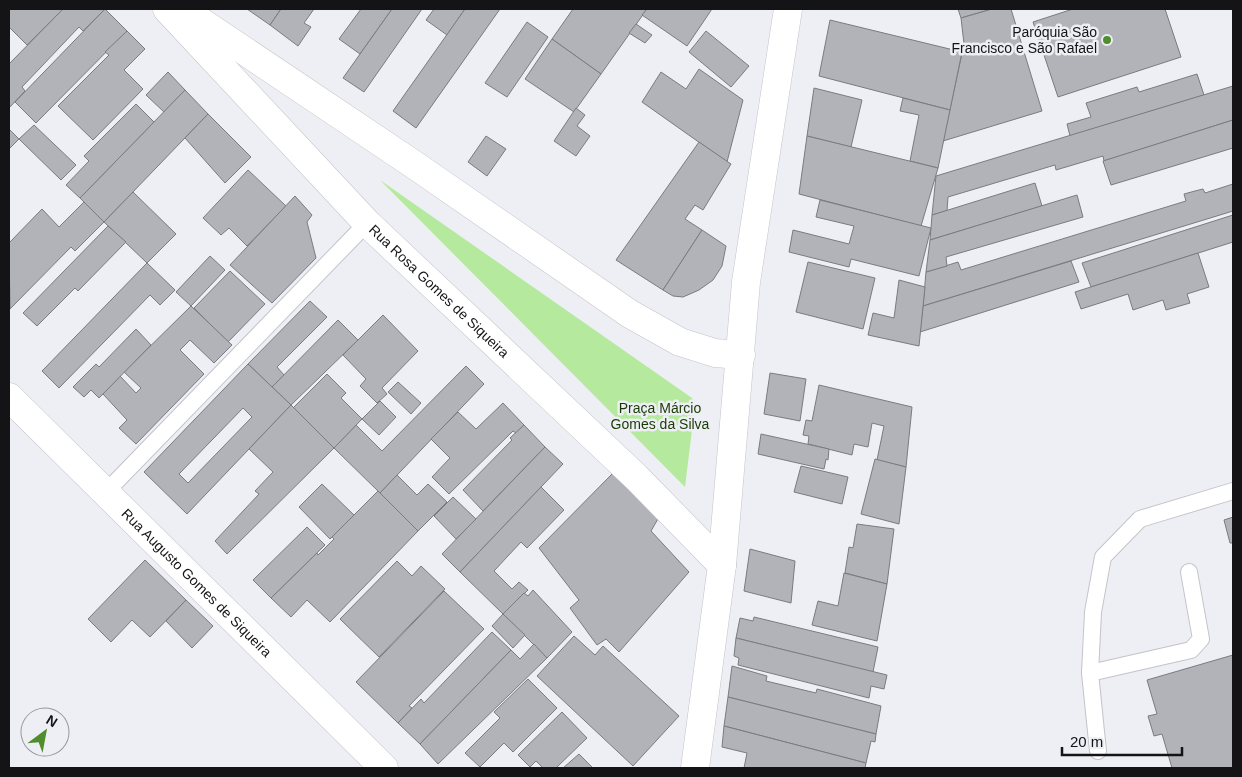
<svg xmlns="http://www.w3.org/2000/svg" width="1242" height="777" font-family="Helvetica,sans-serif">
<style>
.green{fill:#b5e99e}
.building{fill:#b2b3b9;stroke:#7a7b80;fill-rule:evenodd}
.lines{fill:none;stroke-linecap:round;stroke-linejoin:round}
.lane-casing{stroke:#c3c3c9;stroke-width:18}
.street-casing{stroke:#c3c3c9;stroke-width:29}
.lane{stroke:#fff;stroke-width:16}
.street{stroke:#fff;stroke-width:28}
.poi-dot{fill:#4f8d2d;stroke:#eeeff5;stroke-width:2}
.labels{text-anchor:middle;stroke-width:5;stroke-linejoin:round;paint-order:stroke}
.poi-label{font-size:14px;fill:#141416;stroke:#eeeff5;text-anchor:end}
.street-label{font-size:14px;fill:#141416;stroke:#eeeff5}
.park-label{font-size:14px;fill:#193a04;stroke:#eeeff5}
</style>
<rect width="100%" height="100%" fill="#eeeff5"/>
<polygon class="green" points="380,180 692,398 695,405 685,487"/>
<g class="building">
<polygon points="9,9 63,9 27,45 9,27"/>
<polygon points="63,9 105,9 83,31 79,27 22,87 25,91 9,108 9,64"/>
<polygon points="105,9 127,31 36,123 15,102"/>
<polygon points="247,9 281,9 270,25"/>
<polygon points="281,9 314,9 304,23 311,27 298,46 270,25"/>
<polygon points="361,9 392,9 360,54 339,39"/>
<polygon points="392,9 422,9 364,92 343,78"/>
<polygon points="434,9 465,9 447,35 426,20"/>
<polygon points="465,9 500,9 416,128 393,111"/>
<polygon points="573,9 647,9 601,74 552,39"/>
<polygon points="647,9 712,9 687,46 642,15"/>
<polygon points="958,9 992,9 961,18"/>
<polygon points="992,9 1011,9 1042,111 943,141 964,44 961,18"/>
<polygon points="1073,9 1165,9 1181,57 1058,97 1033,22"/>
<polygon points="830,20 962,52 950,110 819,76"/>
<polygon points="527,22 548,37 507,97 485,83"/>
<polygon points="636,24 652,35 645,43 629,33"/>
<polygon points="127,31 145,49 124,70 143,89 93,140 58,106 109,55 105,52"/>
<polygon points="706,31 749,66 731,87 689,52"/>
<polygon points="552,39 601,74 574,112 525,79"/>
<polygon points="699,69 743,100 727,162 642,102 661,72 686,89"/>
<polygon points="168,72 185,90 164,112 146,95"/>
<polygon points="1197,74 1204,95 1070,136 1067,124 1091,117 1086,103 1137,87 1139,92"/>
<polygon points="1233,86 1233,120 1104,161 1103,156 1056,170 1055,165 948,197 947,211 932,215 936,176"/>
<polygon points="814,88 862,100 851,147 807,136"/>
<polygon points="185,90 208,114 104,222 80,198"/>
<polygon points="903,98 950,110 938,168 910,161 919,115 900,111"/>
<polygon points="136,104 154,122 80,198 66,185 89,161 84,156"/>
<polygon points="576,108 585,115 577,126 590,136 576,156 554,141"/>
<polygon points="208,114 251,157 225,183 185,138"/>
<polygon points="1233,120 1233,148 1111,185 1103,161"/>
<polygon points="34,125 76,165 61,180 19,139"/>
<polygon points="9,129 19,139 9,149"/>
<polygon points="486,136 506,149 487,176 468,162"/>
<polygon points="807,136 938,168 921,226 799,194"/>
<polygon points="699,142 731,164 703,210 695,205 685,219 702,230 663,290 616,260"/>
<polygon points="248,170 286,206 247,246 229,228 221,235 203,218"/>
<polygon points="1035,183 1042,206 930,240 932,215"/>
<polygon points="1233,184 1233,211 923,306 926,272 958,262 961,270 1186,201 1184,194 1195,191 1203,189 1205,193"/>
<polygon points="133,192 176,234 147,263 104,222"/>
<polygon points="1077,195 1083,217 946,257 947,266 926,272 930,240"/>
<polygon points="295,196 312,215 307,222 316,258 272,303 230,265"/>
<polygon points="820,200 931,228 919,276 851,259 849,267 789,252 793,230 849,244 854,226 816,217"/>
<polygon points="84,202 104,222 75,251 71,247 10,309 9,243 42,209 59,227"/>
<polygon points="1233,215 1233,242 1091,287 1082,263"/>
<polygon points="108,226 126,242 78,291 75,288 37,326 23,313"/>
<polygon points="702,230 726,246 722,266 713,280 699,290 683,297 673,296 663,290"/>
<polygon points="1198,253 1209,287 1187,294 1190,303 1166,310 1163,300 1133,310 1128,294 1081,309 1075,292"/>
<polygon points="210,256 225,270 191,306 176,292"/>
<polygon points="1071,261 1079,282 920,332 923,306"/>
<polygon points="808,262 875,278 863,329 796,312"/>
<polygon points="147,263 175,290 160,305 150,295 59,388 42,371"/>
<polygon points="230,271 265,304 228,342 194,308"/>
<polygon points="899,280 925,287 919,346 868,335 873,313 894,318"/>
<polygon points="310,301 327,317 277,367 284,375 272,387 248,364"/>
<polygon points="191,306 232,345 214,363 190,340 180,350 204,374 136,444 119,428 127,420 103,394 120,376 136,393 141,388 124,372"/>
<polygon points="383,315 418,351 382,388 387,394 377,403 360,386 366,379 343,355"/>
<polygon points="338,320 358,340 291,405 272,387"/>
<polygon points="136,329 151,345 99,398 91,390 84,397 73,387 96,364 99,367"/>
<path d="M248,364L291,405L187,514L144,472ZM243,408L252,417L188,483L179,474Z"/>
<polygon points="466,366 484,384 380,493 334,448 356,425 382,451"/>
<polygon points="770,373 806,379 800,421 764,414"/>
<polygon points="327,374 346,393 341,398 362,419 334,448 293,408"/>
<polygon points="398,382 421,403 411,414 388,392"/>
<polygon points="819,385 912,407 906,467 877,460 884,426 872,423 868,447 854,444 852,455 808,444 809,436 803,435 806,420 812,421"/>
<polygon points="380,401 396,417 379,435 362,419"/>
<polygon points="503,403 524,425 516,433 513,431 449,494 432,477 450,458 431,439 458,412 476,429"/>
<polygon points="291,405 334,448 227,554 215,541 259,494 255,491 273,472 249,449"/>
<polygon points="524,425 545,447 483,511 463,490 512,440 510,438"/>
<polygon points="761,434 829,449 828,460 826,459 824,469 758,454"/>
<polygon points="545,447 563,464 460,572 442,554"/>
<polygon points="875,459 906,467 899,524 861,514"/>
<polygon points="801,466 848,477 842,504 794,492"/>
<polygon points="614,472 659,517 651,531 689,572 619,652 606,639 597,645 570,608 579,600 539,548"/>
<polygon points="397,475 417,495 428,484 447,502 418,531 380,493"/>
<polygon points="322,484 354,515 330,539 299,507"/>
<polygon points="541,487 564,510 527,548 521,542 494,571 512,589 519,582 528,590 503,614 460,572"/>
<polygon points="378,491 418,531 330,622 307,600 291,617 271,598 317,553 318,555 334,539 332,537"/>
<polygon points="453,497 476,519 456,539 434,516"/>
<polygon points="1233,517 1233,543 1230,543 1224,520"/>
<polygon points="857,524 894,529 887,584 845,573 849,547 853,548"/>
<polygon points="307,527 325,545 271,598 253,580"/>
<polygon points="750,549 795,561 791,603 744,591"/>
<polygon points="145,560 186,600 150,637 132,620 111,642 88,619"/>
<polygon points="397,561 412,576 421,566 445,589 379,657 340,619"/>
<polygon points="844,573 887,584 877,641 812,625 818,601 838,606"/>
<polygon points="533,590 572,632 547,658 503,614 524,593 528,596"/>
<polygon points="444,591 484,629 409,706 412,708 398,723 356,682"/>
<polygon points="186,600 213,626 192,648 166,621"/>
<polygon points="503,614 525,635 513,648 492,626"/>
<polygon points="754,617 878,647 873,672 736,638 740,618 753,621"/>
<polygon points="492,632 511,650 420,744 398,723 421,699 424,703"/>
<polygon points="574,636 595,655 603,646 679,716 633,766 537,676"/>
<polygon points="736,638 887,675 884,689 871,686 869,698 738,665 739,658 734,656"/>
<polygon points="534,644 547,658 438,764 420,744 511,650 520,659"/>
<polygon points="1233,655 1233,768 1172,768 1162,734 1154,736 1148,716 1157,714 1147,680"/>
<polygon points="732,666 767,676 766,681 816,693 817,689 881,706 876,734 728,697"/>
<polygon points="528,679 557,708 513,752 504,743 480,767 465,753 500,718 494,712"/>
<polygon points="728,697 876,734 875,742 871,741 866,763 724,726"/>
<polygon points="562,712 587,738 556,768 543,768 536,761 530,767 518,755"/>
<polygon points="724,726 866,763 865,768 744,768 747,753 722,747"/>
<polygon points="579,754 593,768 563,768"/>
</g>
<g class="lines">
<g class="lane-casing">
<g id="lane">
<polyline points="105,493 367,223"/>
<polyline points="1090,673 1191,650 1201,639 1189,572"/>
<polyline points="1098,751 1090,673 1093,612 1103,557 1140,519 1233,491"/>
</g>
</g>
<g class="street-casing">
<g id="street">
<path id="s1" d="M167,9L367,223L636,477L722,565"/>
<polyline points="182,9 416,166 630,314 680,342 715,353 741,355"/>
<path id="s2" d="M9,397L384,768"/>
<polyline points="695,768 722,565 746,282 788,9"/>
</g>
</g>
<use href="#lane" class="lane"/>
<use href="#street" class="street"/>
</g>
<circle class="poi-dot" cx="1107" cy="40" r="5"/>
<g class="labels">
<g class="poi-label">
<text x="1097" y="37">Paróquia São<tspan x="1097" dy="16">Francisco e São Rafael</tspan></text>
</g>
<g class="street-label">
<text dy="5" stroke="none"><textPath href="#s1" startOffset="392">Rua Rosa Gomes de Siqueira</textPath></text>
<text dy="5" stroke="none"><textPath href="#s2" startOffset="264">Rua Augusto Gomes de Siqueira</textPath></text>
</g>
<g class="park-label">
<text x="660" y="413">Praça Márcio<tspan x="660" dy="16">Gomes da Silva</tspan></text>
</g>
</g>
<rect width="1242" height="777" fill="none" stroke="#141416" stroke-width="20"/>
<g transform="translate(45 732) rotate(32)"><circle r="24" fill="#eeeff5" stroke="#97979c"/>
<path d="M0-4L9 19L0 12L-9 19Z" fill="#4f8d2d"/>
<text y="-8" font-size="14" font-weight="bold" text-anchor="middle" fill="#141416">N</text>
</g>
<path d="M1062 747v8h120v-8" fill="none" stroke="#141416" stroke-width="2.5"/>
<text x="1070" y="747" font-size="15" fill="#141416" stroke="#eeeff5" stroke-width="4" paint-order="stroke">20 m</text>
</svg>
